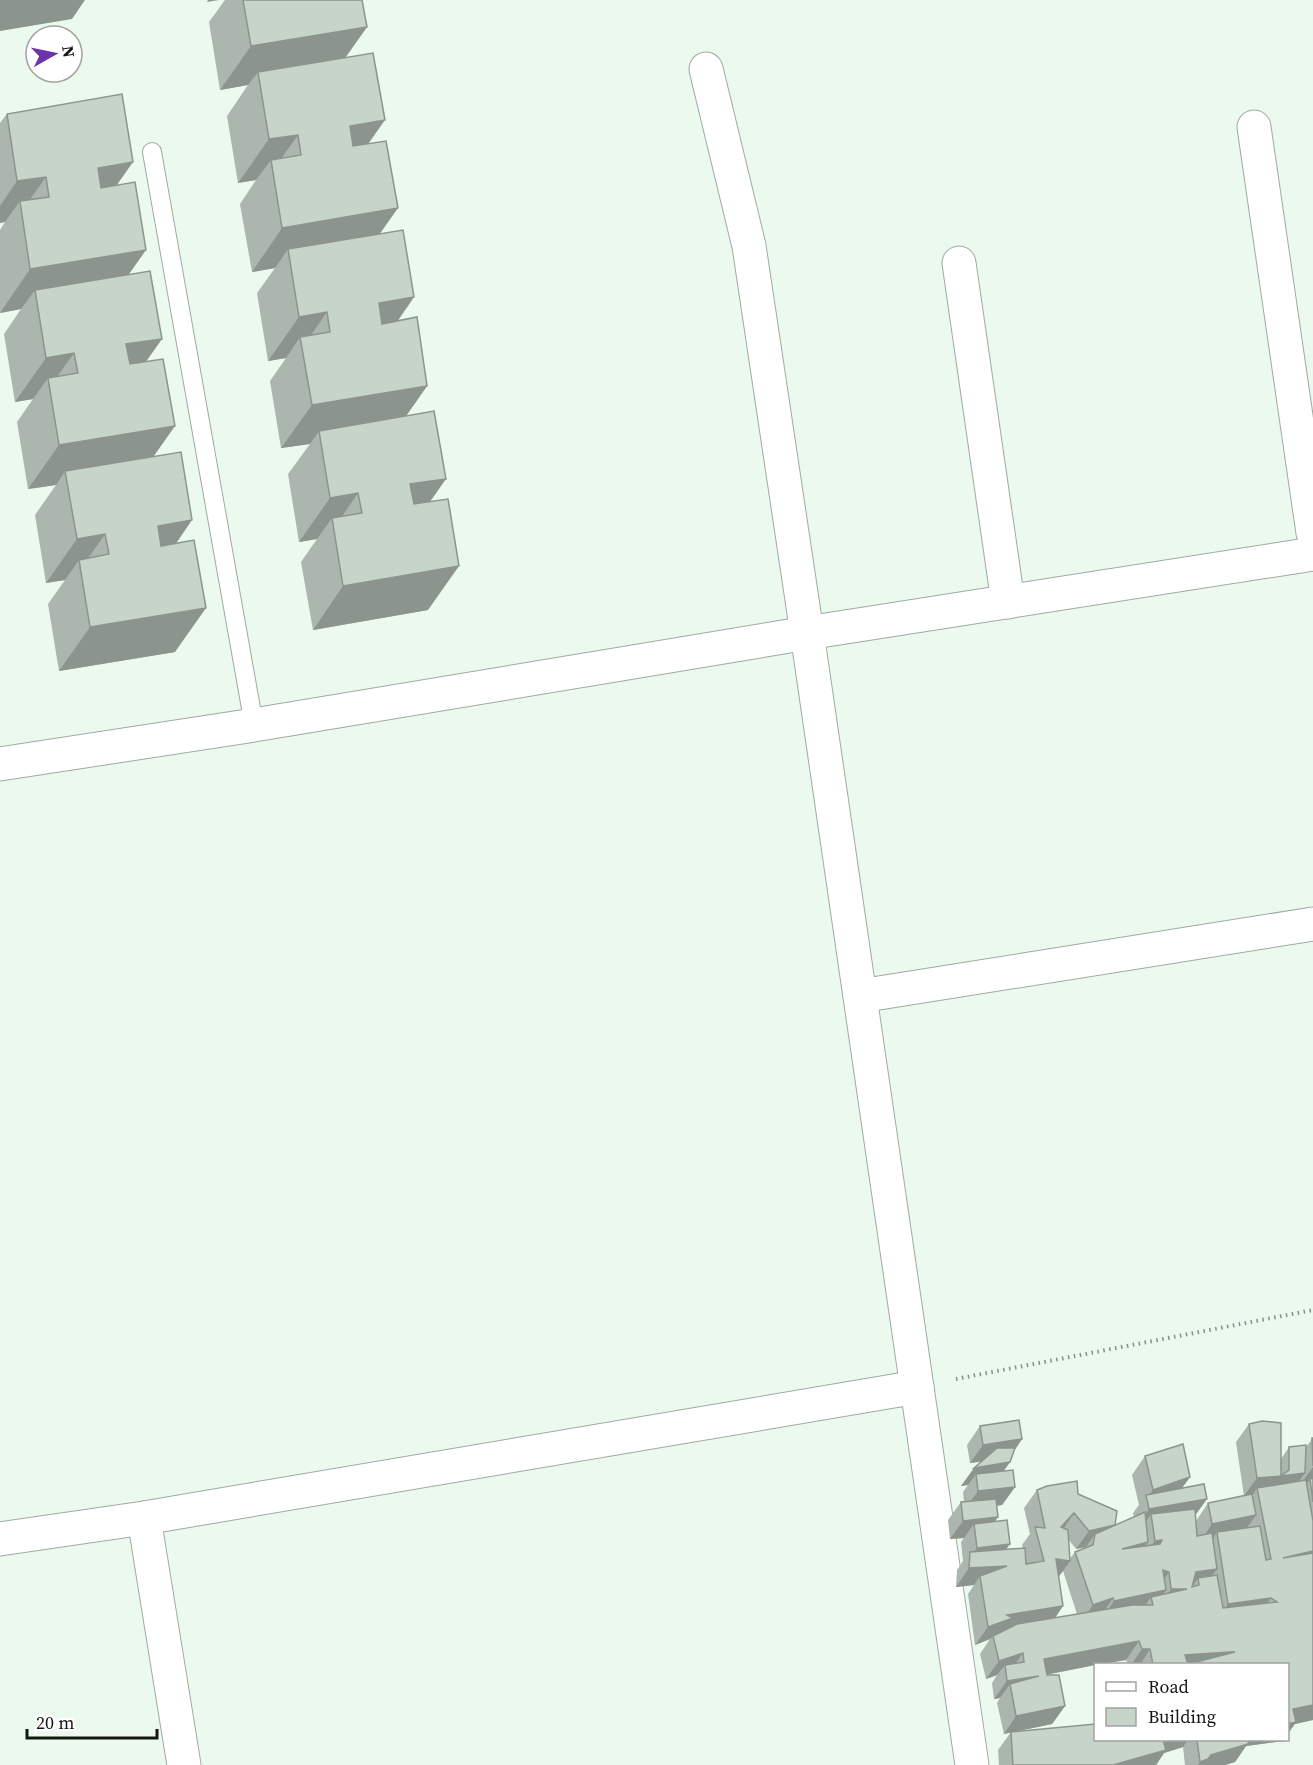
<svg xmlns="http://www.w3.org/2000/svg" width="1313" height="1765" font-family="'Source Serif 4',serif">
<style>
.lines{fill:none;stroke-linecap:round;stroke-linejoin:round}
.service-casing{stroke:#9eaba1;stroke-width:20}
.minor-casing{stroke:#9eaba1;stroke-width:35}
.path{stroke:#878f88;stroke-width:4;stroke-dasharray:1.5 4.5;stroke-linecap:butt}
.service{stroke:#fff;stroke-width:18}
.minor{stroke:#fff;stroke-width:33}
.wall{fill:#abb6ae;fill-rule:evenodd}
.shaded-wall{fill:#8b948d}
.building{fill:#c7d4ca;stroke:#8b948d;stroke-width:1.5;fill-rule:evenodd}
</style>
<rect width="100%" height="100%" fill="#ecf9ee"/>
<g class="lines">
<g class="service-casing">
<polyline id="service" points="152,152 254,725"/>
</g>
<g class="minor-casing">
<g id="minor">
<polyline points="706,69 749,246 807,633 972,1765"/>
<polyline points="1254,127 1313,533"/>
<polyline points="959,263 1008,602"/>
<polyline points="0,764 254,725 807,633 1313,554"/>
<polyline points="860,996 1313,924"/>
<polyline points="144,1518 184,1765"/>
<polyline points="0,1539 144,1518 917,1387"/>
</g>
</g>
<polyline class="path" points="956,1379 1313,1310"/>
<use href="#service" class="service"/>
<use href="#minor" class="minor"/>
</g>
<g class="wall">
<polygon points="225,0 362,0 367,27 345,57 368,143 380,234 414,297 398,321 427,386 406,416 430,502 428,610 313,630 301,562 317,539 299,542 288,474 310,444 281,448 270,381 286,358 268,361 257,293 275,268 252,272 240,204 256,180 238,183 227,116 248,85 220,90 209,22"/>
<polygon points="7,114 117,185 129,274 145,362 153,457 176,543 175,652 59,671 48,604 65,580 46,583 35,515 56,485 28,489 17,422 33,399 15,402 4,334 21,309 0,313 0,230 5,222 0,223 0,123"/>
<path d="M1249,1424L1281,1459L1289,1447H1306L1313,1438V1720L1295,1724L1287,1665H1128L1126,1660L1095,1665L1046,1675L1065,1706L1052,1724L1013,1732L1095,1740H1284V1741L1246,1746L1235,1762L1225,1765H1185L1183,1747L1164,1753L1156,1765H999L998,1750L1011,1732L1004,1734L997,1703L1000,1698L994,1699L992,1683L997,1675L986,1679L980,1654L990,1639L975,1645L968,1594L974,1585L956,1587L957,1570L963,1561L961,1542L964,1538L950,1539L948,1520L961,1502H964L963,1492L968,1485L961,1486L981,1462L970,1463L967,1445L980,1426L1022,1439L1014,1451L1010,1462L1004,1471L1015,1487L1002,1505L997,1506L995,1522L1006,1549L1023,1548L1022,1545L1030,1534L1024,1508L1037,1490L1078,1494L1114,1526L1134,1517L1133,1513L1139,1505L1132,1475L1145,1456L1190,1477L1182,1488L1207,1499L1195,1515L1196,1521L1208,1503L1244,1496L1236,1442ZM1068,1539L1076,1549L1086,1547L1085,1548L1075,1552L1069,1560ZM1063,1571L1077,1614L1055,1618L1059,1576Z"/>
</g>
<g class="shaded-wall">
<polygon points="0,0 85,0 72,19 0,31"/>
<polygon points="208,0 219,0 207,2"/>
<polygon points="367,27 336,71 258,72 248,85 220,90 251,46"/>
<polygon points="385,120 354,164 350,126"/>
<polygon points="298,135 273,170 271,160 256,180 238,183 269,139"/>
<polygon points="133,162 102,206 98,168"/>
<polygon points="46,177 21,212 20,201 5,222 0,223 0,206 17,181"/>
<polygon points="398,208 367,252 288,249 275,268 252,272 282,228"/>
<polygon points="146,250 115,294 35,290 21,309 0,313 30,269"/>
<polygon points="414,297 383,341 379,303"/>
<polygon points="327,312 302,348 300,337 286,358 268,361 299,317"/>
<polygon points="162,339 131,383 126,344"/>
<polygon points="74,353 49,388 48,378 33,399 15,402 46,358"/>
<polygon points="427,386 397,429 319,431 310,444 281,448 312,405"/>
<polygon points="175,426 144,470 65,471 56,485 28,489 59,445"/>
<polygon points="446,479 415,523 410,484"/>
<polygon points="358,493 334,528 332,518 317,539 299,542 330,498"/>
<polygon points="192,520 162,564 158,526"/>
<polygon points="105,534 80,570 79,560 65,580 46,583 77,539"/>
<polygon points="459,566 428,610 313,630 343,586"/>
<polygon points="206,608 175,652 59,671 90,627"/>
<polygon points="1022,1439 1010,1457 970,1463 983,1445"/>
<polygon points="1010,1462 997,1480 976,1474 968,1485 961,1486 974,1468"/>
<polygon points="1313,1467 1313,1485 1310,1479 1306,1485 1300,1485"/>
<polygon points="1305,1473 1292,1491 1257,1488 1252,1496 1244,1496 1257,1478"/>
<polygon points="1190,1477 1177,1495 1147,1498 1153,1490"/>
<polygon points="1015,1487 1002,1505 965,1509 978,1491"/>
<polygon points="1207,1499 1194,1517 1151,1514 1143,1526 1136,1528 1149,1509"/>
<polygon points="1074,1513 1062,1531 1061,1527"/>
<polygon points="1256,1515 1243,1533 1217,1532 1212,1540 1200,1542 1212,1524"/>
<polygon points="998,1517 985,1535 974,1524 964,1538 950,1539 963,1521"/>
<polygon points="1115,1525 1102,1543 1095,1534 1086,1547 1076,1549 1089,1531"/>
<polygon points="1162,1540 1149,1559 1142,1559 1155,1541"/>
<polygon points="1148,1542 1135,1561 1122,1549"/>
<polygon points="1010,1544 997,1562 970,1558 977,1548"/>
<polygon points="1313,1551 1313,1557 1283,1558"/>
<polygon points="1056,1559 1070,1561 1057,1579"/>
<polygon points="1007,1566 980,1576 974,1585 956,1587 969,1568"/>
<polygon points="1217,1569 1204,1587 1199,1585 1198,1578 1190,1590 1159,1607 1171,1589 1196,1572"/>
<polygon points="1163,1570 1169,1572 1157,1590"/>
<polygon points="1166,1590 1153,1608 1153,1605 1151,1597 1141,1611 1101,1619 1114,1601"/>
<polygon points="1113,1598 1101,1616 1080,1623 1093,1605"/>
<polygon points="1271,1598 1258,1616 1215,1622 1228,1604"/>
<polygon points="1063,1606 1051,1624 993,1636 990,1639 975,1645 988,1627 1007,1615"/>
<polygon points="1139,1641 1126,1660 1095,1665 1034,1677 1026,1694 1010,1684 1000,1698 994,1699 1007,1681 1044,1659"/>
<polygon points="1142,1649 1150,1649 1140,1665 1131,1665"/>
<polygon points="1230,1652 1235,1652 1227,1665 1178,1665 1185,1655"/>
<polygon points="1023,1653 1010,1671 1005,1665 997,1675 986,1679 999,1661"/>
<polygon points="1313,1705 1313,1720 1295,1724 1287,1735 1287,1717 1293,1709"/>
<polygon points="1065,1706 1052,1724 1004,1734 1016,1716"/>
<polygon points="1167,1740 1188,1740 1183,1747 1164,1753 1156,1765 1113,1765 1158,1752"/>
<polygon points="1243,1740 1284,1740 1284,1741 1246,1746 1235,1762 1225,1765 1198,1765 1200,1762 1211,1755"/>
</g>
<g class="building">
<polygon points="243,0 362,0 367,27 251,46"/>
<polygon points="373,53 385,120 350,126 353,146 386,141 398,208 282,228 271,160 301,155 298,135 269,139 258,72"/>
<polygon points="122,94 133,162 98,168 101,188 135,182 146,250 30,269 20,201 49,197 46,177 17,181 7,114"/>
<polygon points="403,230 414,297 379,303 382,324 417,317 427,386 312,405 300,337 330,332 327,312 299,317 288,249"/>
<polygon points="150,271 162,339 126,344 130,364 163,359 175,426 59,445 48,378 78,373 74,353 46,358 35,290"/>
<polygon points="434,411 446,479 410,484 414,504 448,499 459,566 343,586 332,518 362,513 358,493 330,498 319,431"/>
<polygon points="181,452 192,520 158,526 161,546 194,540 206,608 90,627 79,560 109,554 105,534 77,539 65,471"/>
<polygon points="1019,1420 1022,1439 983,1445 980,1426"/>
<polygon points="1262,1421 1281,1423 1281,1476 1257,1478 1249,1424"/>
<polygon points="1312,1438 1313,1438 1313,1466"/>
<polygon points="1183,1444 1190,1477 1153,1490 1145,1456"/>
<polygon points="1306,1445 1305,1473 1281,1476 1289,1470 1289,1447"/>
<polygon points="997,1448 1015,1448 1010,1462 974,1468"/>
<polygon points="1013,1470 1015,1487 978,1491 976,1474"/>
<polygon points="1313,1478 1313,1502 1310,1479"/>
<path d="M1306,1480L1313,1521V1551L1283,1558L1313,1553V1705L1293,1709L1296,1722L1287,1724V1665H1153L1150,1649H1142L1139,1641L1044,1659L1047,1675H1059L1065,1706L1016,1716L1010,1684L1039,1676L1007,1681L1005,1665L1024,1662L1023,1653L999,1661L993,1636L1017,1624L1132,1605H1153L1151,1597L1187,1589H1171L1169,1572L1163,1570L1166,1590L1114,1601L1113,1598L1093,1605L1075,1552L1093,1545L1095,1534L1145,1512L1148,1542L1122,1549L1160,1544L1162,1540L1155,1541L1151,1514L1195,1509L1197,1536L1212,1533L1217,1569L1196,1572L1192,1587L1199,1585L1198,1578L1217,1575L1223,1608L1277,1602L1271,1598L1228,1604L1217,1532L1260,1526L1266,1560L1271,1559L1257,1488ZM1230,1652H1235L1188,1664L1185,1655Z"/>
<polygon points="1077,1481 1078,1494 1117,1511 1115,1525 1089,1531 1074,1513 1061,1527 1068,1530 1070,1561 1056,1559 1063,1606 1007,1615 1013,1618 988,1627 980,1576 1007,1566 969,1568 970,1552 1025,1548 1026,1564 1044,1561 1035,1527 1045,1528 1037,1490 1047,1486"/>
<polygon points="1204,1484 1207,1499 1149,1509 1146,1495"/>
<polygon points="1252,1494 1256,1515 1212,1524 1208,1503"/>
<polygon points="996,1499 998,1517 963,1521 961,1502"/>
<polygon points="1007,1520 1010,1544 977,1548 974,1524"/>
<polygon points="1095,1724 1095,1740 1163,1740 1166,1750 1113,1765 1013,1765 1011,1732"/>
<polygon points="1197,1740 1249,1740 1248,1744 1211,1755 1208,1759 1200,1762"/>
</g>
<rect x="1094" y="1663" width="195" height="78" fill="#ffffff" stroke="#a1a3a1" stroke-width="1.5"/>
<rect x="1106" y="1682" width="30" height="9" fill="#ffffff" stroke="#a1a3a1" stroke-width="1.5"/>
<text x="1148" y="1693" font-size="18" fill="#141815">Road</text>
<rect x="1106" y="1708" width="30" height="18" fill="#c7d4ca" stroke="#a1a3a1" stroke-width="1.5"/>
<text x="1148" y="1723" font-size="18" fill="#141815">Building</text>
<g transform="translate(54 54) rotate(81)"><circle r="28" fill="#ffffff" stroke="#a1a3a1" stroke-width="1.5"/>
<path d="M0-4.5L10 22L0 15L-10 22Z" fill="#6c34aa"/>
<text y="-9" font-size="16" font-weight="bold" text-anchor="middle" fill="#141815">N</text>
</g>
<path d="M27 1729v9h130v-9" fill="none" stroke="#141815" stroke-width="3"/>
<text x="36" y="1729" font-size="18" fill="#141815" stroke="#ffffff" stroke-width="4.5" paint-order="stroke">20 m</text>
</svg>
